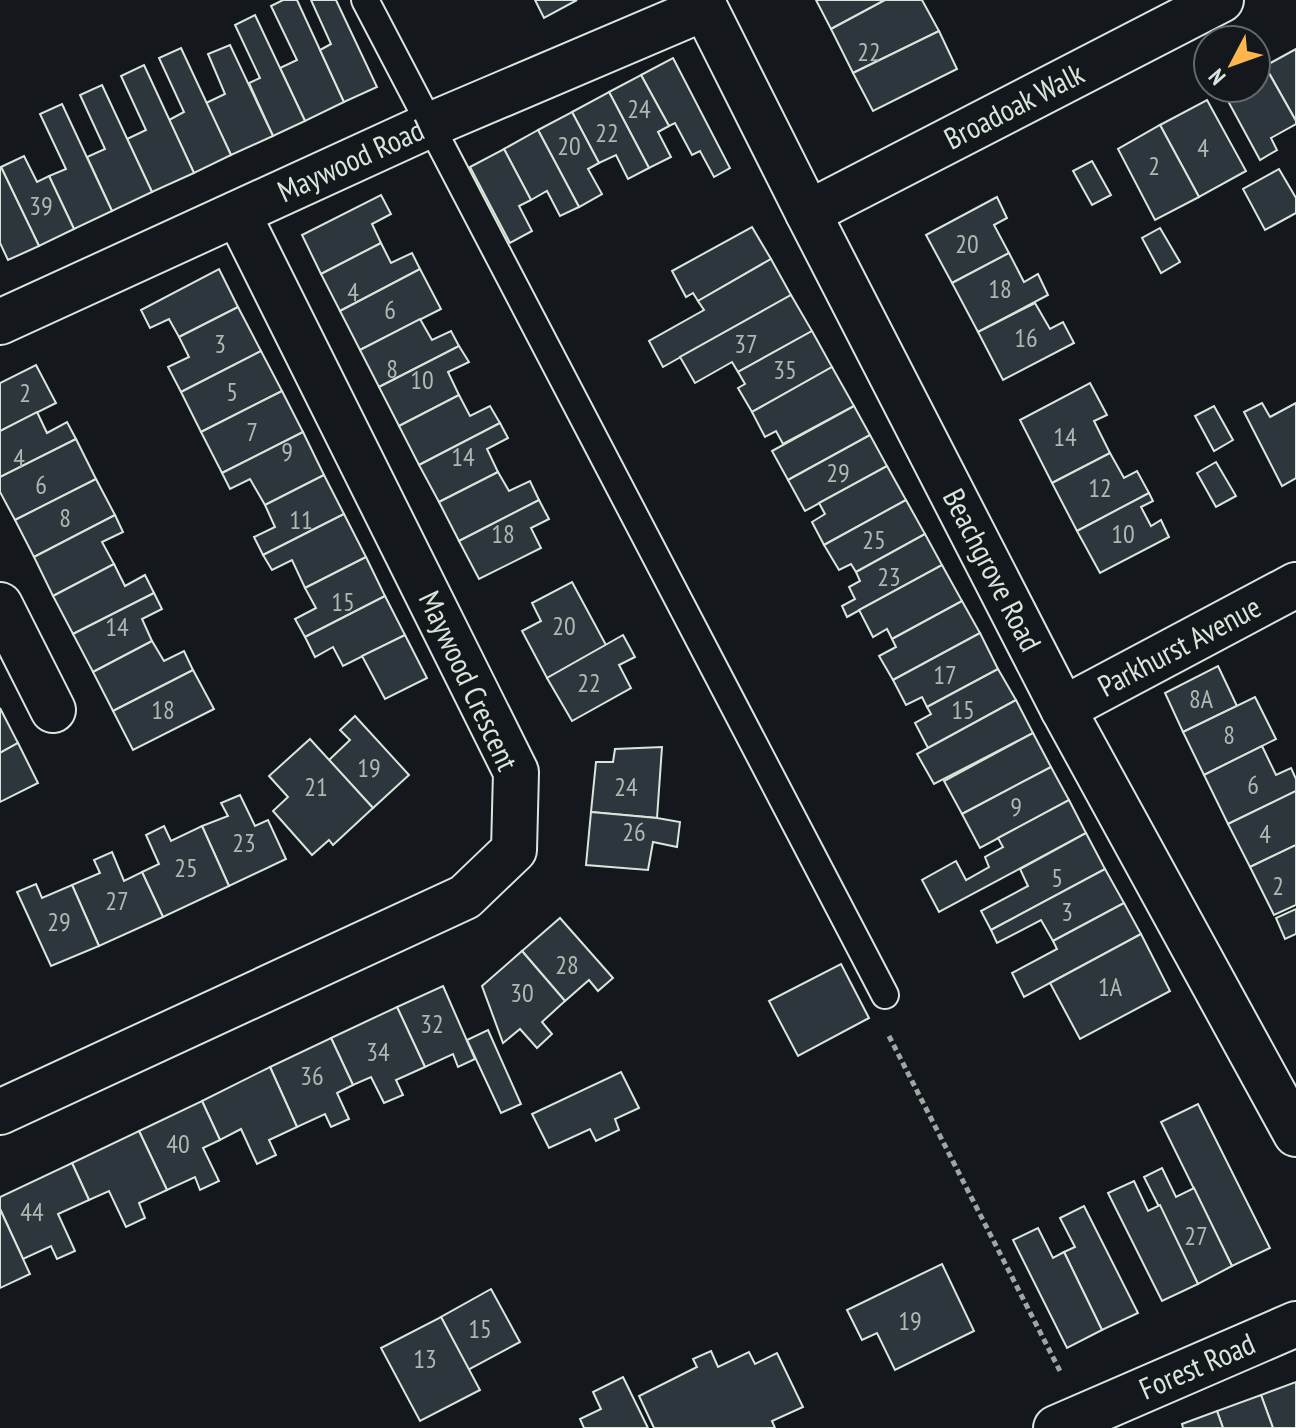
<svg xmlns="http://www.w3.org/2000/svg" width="1296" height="1428" font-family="'PT Sans Narrow',sans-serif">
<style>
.building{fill:#2c363c;stroke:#d8e6dc;stroke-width:2}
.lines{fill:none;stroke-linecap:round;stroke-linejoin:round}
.service-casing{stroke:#d8e6dc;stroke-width:30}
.minor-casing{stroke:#d8e6dc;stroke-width:48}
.secondary-casing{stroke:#d8e6dc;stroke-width:48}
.path{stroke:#9da8a2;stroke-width:5;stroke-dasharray:6 4;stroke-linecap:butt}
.service{stroke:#14181c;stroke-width:26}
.minor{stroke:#14181c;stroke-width:44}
.secondary{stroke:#14181c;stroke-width:44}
.labels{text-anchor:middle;stroke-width:6;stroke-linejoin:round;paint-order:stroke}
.number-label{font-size:26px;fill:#adbab4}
.street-label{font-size:30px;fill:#d8e6dc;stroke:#14181c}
</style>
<rect width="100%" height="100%" fill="#14181c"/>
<g class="building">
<polygon points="283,0 297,0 344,102 305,121 280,68 297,60 271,6"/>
<polygon points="311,0 336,0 377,87 344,102 320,50 331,44"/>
<polygon points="535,0 577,0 544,18"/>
<polygon points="816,0 885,0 831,29"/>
<polygon points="885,0 922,0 939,31 853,73 831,29"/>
<polygon points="255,15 305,121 273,136 249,83 260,78 235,25"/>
<polygon points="939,31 957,69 873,111 853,73"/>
<polygon points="230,45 273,136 231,155 206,103 225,94 208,54"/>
<polygon points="181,48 231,155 194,173 169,120 184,112 159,58"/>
<polygon points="1296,49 1296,121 1265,66"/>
<polygon points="673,58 730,168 714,177 700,151 692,155 675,123 669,126 641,75"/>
<polygon points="144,65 194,173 152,192 127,139 146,130 121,76"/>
<polygon points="1265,66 1296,121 1296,124 1271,138 1277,150 1260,160 1222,90 1226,88 1256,88 1256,72"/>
<polygon points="641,75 669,126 658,132 671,157 649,168 609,92"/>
<polygon points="102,85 152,192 112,211 87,157 105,149 80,95"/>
<polygon points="609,92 649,168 628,179 616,155 599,163 572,112"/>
<polygon points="1207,100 1246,171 1199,197 1160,125"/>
<polygon points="62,104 112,211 74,229 49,176 66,169 40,114"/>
<polygon points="572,112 599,163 588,169 602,194 579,207 538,130"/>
<polygon points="1160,125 1199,197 1155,220 1118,149"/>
<polygon points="538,130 579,207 560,216 547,191 531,200 504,149"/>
<polygon points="504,149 531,200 519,206 532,231 510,243 470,167"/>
<polygon points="24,156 37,182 49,176 74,229 39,246 1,167"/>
<polygon points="1092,161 1111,195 1092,205 1073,171"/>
<polygon points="0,167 1,167 39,246 8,260 0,243"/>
<polygon points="1279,169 1296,198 1296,213 1265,230 1243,189"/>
<polygon points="381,195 391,214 372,224 381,243 321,274 302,235"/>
<polygon points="997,197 1007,218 994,225 1009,253 952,283 926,235"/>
<polygon points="752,227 771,259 698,301 693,293 686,297 672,271"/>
<polygon points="1160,228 1180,262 1161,273 1142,238"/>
<polygon points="381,243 391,263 412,253 420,269 340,311 321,274"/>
<polygon points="1009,253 1024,282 1038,274 1048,295 978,332 952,283"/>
<polygon points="771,259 791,295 663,367 649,341 704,310 698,301"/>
<polygon points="219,269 238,307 179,337 169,319 150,328 141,310"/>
<polygon points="420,269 441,309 360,350 340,311"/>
<polygon points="791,295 812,331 738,372 732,362 695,383 680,357"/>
<polygon points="1035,303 1050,329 1063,322 1074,343 1003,380 978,332"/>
<polygon points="238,307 261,351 181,392 168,367 189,357 179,337"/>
<polygon points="420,319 432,340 451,331 459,346 379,387 360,350"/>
<polygon points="812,331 832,367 752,412 738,388 745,384 738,372"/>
<polygon points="459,346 469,362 448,372 459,395 399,426 379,387"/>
<polygon points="261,351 282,391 201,432 181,392"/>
<polygon points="36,365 56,403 0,431 0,383"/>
<polygon points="832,367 854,406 783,444 776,431 765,437 752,412"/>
<polygon points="1090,383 1107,415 1094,421 1110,453 1052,483 1020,420"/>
<polygon points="282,391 303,432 222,473 201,432"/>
<polygon points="459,395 470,416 490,406 500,423 419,465 399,426"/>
<polygon points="1262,403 1270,417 1296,403 1296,478 1282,486 1244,412"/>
<polygon points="854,406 870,435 788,480 772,451"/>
<polygon points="1214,406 1233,440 1214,451 1195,416"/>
<polygon points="37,412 47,433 67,422 76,439 0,477 0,431"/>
<polygon points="500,423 508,438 487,449 498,472 439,502 419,465"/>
<polygon points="303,432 324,475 265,505 250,479 230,489 222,473"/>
<polygon points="870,435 887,466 805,511 788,480"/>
<polygon points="76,439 96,479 15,520 0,492 0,477"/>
<polygon points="1110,453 1124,478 1137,471 1149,493 1077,531 1052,483"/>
<polygon points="1216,462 1236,496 1216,507 1197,473"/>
<polygon points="887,466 906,500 824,545 812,522 825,514 819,503"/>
<polygon points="498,472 509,491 530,481 539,500 459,541 439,502"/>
<polygon points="324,475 344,514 263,555 254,537 275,527 265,505"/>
<polygon points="96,479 115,515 34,557 15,520"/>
<polygon points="1149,493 1153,501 1141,507 1151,526 1161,520 1169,537 1100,573 1077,531"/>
<polygon points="539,500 549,519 531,528 541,548 479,579 459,541"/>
<polygon points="906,500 925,534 856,572 851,564 839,570 824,545"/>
<polygon points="344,514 366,557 305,588 292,560 272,570 263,555"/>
<polygon points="115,515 123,532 102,542 114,564 53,596 34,557"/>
<polygon points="925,534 942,565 847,617 842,606 855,599 849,587 860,581 856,572"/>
<polygon points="366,557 385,596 305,637 295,619 316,608 305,588"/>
<polygon points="114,564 125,586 145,575 154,593 73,634 53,596"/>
<polygon points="942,565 962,601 892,639 887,629 873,637 859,610"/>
<polygon points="572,582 606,645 547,678 522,631 541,621 532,603"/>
<polygon points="154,593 162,609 142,619 152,641 93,672 73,634"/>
<polygon points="385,596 405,635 343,666 333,647 315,657 305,637"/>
<polygon points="962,601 980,633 893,680 879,656 896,647 892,639"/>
<polygon points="980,633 998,669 927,707 922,697 906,705 893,680"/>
<polygon points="405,635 427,678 385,699 362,656"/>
<polygon points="623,635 635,657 619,665 631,688 572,721 547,678"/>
<polygon points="152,641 164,661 184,651 193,670 113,711 93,672"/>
<polygon points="1218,666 1237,706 1183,732 1165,693"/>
<polygon points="998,669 1016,700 928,748 915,723 931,714 927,707"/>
<polygon points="193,670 214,709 133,750 113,711"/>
<polygon points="1255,697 1276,739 1204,775 1183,732"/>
<polygon points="1016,700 1033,733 934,784 917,754"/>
<polygon points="0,708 18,743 0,753"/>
<polygon points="355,716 409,775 373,808 329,760 350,740 340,730"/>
<polygon points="1033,733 1051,767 962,814 944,781"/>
<polygon points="310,739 373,808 333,845 329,840 312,855 273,811 288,797 269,776"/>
<polygon points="18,743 38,783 0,802 0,753"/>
<polygon points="1262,746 1276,775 1291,768 1296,779 1296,791 1228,824 1204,775"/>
<polygon points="662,747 657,818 591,812 596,762 613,762 615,749"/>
<polygon points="1051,767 1069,800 980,848 962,814"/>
<polygon points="1296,791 1296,845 1250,867 1228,824"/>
<polygon points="240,795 255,826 268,820 286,859 229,886 202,826 228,816 221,803"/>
<polygon points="1069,800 1086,833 939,912 922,880 956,861 966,880 989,867 985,857 1003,847 998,838"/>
<polygon points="591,812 657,818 680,822 677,847 653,842 648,870 586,865"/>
<polygon points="164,826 171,841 202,826 229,886 163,917 142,872 159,864 146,835"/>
<polygon points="1086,833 1105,869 991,930 981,911 1028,886 1020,869"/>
<polygon points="1296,845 1296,905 1274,915 1250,867"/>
<polygon points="112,852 124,881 142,872 163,917 99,946 72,885 100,873 94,860"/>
<polygon points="1105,869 1124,903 1053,941 1041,920 997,943 991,930"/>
<polygon points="36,884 42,898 72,885 99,946 51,966 17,892"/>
<polygon points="1124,903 1141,934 1024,997 1012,973 1057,949 1053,941"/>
<polygon points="1296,909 1296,934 1285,939 1276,918"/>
<polygon points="560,918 613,978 598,991 589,980 565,1001 522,951"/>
<polygon points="1141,934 1170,991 1080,1039 1050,983"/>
<polygon points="522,951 565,1001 542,1022 552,1034 537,1048 520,1029 503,1043 482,986"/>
<polygon points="841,964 869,1018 798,1056 769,1001"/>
<polygon points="443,986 475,1059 458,1067 453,1054 425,1067 397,1007"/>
<polygon points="397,1007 425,1067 396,1080 403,1095 384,1103 371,1077 353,1085 331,1038"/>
<polygon points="488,1030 521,1104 501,1113 467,1040"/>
<polygon points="331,1038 353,1085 337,1093 349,1119 331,1127 325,1114 297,1127 270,1067"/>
<polygon points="270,1067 297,1127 269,1140 276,1155 257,1164 241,1129 220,1140 202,1101"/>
<polygon points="621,1072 639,1108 615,1119 619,1130 596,1141 590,1129 549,1148 532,1114"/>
<polygon points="202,1101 220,1140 203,1148 219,1181 200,1190 195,1177 167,1190 139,1131"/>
<polygon points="1198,1104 1270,1248 1232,1266 1161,1122"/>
<polygon points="139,1131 167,1190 139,1203 145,1218 126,1227 109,1191 89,1200 72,1163"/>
<polygon points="72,1163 89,1200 58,1214 75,1251 57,1259 51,1246 23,1259 0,1209 0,1197"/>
<polygon points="1162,1168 1176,1197 1194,1188 1232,1266 1198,1284 1144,1177"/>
<polygon points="1134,1181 1148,1211 1160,1205 1198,1284 1162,1301 1108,1193"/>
<polygon points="1084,1206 1138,1313 1102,1330 1064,1252 1075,1247 1060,1218"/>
<polygon points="0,1209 30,1274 0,1288"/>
<polygon points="1038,1228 1053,1258 1064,1252 1102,1330 1067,1348 1013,1240"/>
<polygon points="942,1264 974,1331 895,1370 877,1333 862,1340 847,1310"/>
<polygon points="491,1289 520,1342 468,1370 441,1317"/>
<polygon points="441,1317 480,1390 420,1421 381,1348"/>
<polygon points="711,1351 718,1367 749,1352 755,1364 777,1353 803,1407 772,1421 775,1428 654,1428 639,1396 697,1367 693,1359"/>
<polygon points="623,1377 648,1428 584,1428 580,1419 601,1409 593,1392"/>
<polygon points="1296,1382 1296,1428 1273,1428 1261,1395"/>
<polygon points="1261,1395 1273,1428 1223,1428 1217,1411"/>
<polygon points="1217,1411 1223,1428 1183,1428 1182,1424"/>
</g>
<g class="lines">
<g class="service-casing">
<polyline id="service" points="365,0 885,995"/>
</g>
<g class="minor-casing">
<g id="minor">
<path id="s1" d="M701,0L808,213L1063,709L1296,1134"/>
<path id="s2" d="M808,213L1221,0"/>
<path id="s3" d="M0,322L430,125L705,8"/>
<polyline points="0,605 53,710"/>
<path id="s4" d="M1063,709L1296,585"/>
<polyline points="0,1112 465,897 514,850 516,772 238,214"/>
</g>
</g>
<g class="secondary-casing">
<g id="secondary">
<path id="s5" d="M1056,1428L1296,1324"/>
</g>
</g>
<polyline class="path" points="889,1036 1061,1373"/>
<use href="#service" class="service"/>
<use href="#minor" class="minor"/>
<use href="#secondary" class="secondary"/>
</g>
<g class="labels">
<g class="number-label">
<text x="869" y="61">22</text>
<text x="639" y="118">24</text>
<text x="607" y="142">22</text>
<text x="569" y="155">20</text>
<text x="1203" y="157">4</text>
<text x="1154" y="175">2</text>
<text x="41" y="215">39</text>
<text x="967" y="253">20</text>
<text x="1000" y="298">18</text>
<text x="353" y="301">4</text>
<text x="390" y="319">6</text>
<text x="1026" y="347">16</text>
<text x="220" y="353">3</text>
<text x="746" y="353">37</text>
<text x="392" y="378">8</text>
<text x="785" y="379">35</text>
<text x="422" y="389">10</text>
<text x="232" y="401">5</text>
<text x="25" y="402">2</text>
<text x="252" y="441">7</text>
<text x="1065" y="446">14</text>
<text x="287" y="461">9</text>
<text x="463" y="466">14</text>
<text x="19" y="467">4</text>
<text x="838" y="482">29</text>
<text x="41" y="494">6</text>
<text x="1100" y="497">12</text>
<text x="65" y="527">8</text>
<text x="301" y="529">11</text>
<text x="503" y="543">18</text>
<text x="1123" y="543">10</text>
<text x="874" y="549">25</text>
<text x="889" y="586">23</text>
<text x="343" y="611">15</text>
<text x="564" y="635">20</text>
<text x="117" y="636">14</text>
<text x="945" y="684">17</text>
<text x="589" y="692">22</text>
<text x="1201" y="708">8A</text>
<text x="163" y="719">18</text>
<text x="963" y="719">15</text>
<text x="1229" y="744">8</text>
<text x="369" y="777">19</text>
<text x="1253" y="794">6</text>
<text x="316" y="796">21</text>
<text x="626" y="796">24</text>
<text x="1016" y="816">9</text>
<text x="634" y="841">26</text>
<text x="1265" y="843">4</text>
<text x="244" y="852">23</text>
<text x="186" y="877">25</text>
<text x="1057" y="887">5</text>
<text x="1278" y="895">2</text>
<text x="117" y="910">27</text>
<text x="1067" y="921">3</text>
<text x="59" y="931">29</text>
<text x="567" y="974">28</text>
<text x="1110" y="996">1A</text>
<text x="522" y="1002">30</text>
<text x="432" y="1033">32</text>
<text x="378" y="1061">34</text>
<text x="312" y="1085">36</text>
<text x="178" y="1153">40</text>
<text x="32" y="1221">44</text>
<text x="1196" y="1245">27</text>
<text x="910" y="1330">19</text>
<text x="480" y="1338">15</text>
<text x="425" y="1368">13</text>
</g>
<g class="street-label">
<text dy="10" stroke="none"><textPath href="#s2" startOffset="232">Broadoak Walk</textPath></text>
<text dy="10" stroke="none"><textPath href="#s3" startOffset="386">Maywood Road</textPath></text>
<text dy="10" stroke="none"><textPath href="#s1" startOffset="640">Beachgrove Road</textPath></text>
<text dy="10" stroke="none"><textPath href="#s4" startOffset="132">Parkhurst Avenue</textPath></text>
<text transform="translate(468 681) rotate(65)" y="10">Maywood Crescent</text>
<text dy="10" stroke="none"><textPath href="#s5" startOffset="154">Forest Road</textPath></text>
</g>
</g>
<g transform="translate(1232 64) rotate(229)"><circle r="38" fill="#14181c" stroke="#626a69" stroke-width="2"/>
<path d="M0-6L14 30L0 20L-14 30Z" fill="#ffb74d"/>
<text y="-12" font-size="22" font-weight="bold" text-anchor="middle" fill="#d8e6dc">N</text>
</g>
</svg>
